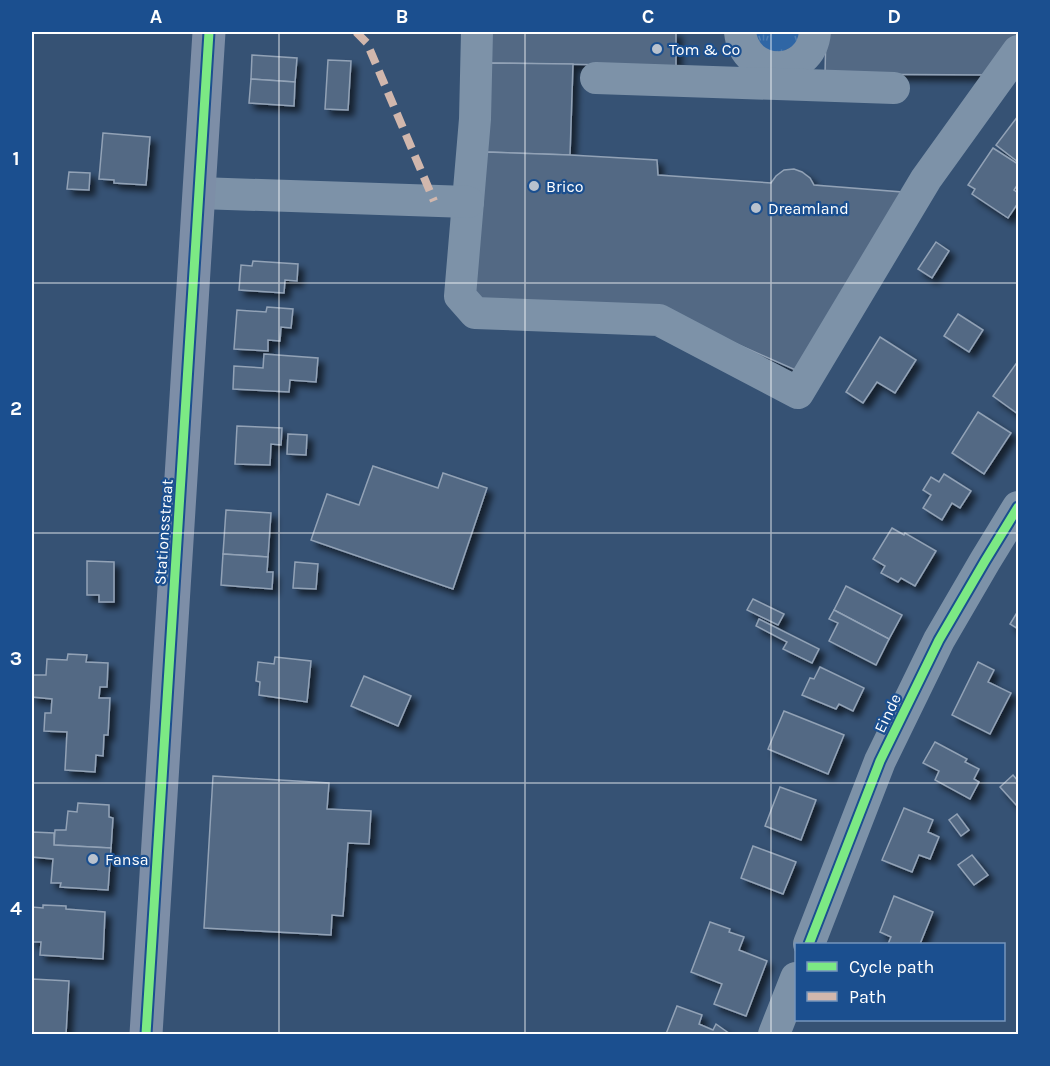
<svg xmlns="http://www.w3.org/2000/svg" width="1050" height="1066" font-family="Karla,sans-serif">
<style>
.grass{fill:url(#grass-tufts)}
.building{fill:#526984;stroke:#92a2b6;stroke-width:1.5;filter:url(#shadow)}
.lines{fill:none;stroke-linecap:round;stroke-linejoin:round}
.minor{stroke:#7d92a8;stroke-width:32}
.major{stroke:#7d8ea7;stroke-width:33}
.quiet{stroke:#d1b7ad;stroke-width:8;stroke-dasharray:15 8;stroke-linecap:butt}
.cycleway-casing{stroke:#1b4f8f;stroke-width:13}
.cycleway{stroke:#7ce984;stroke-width:9}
.grid{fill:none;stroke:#fff;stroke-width:1.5;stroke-opacity:0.55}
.poi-dot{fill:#b9c2ce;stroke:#1b4f8f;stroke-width:2}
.labels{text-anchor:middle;stroke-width:4.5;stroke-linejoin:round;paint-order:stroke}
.poi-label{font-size:16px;fill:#fff;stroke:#1b4f8f;text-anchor:start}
.street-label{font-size:16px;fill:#fff;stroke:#1b4f8f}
.neatline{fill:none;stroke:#fff;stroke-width:2}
.grid-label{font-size:20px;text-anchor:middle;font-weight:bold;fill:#fff}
</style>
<defs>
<pattern id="grass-tufts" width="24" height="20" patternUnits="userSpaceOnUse" patternTransform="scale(1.5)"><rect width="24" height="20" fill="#2f66a5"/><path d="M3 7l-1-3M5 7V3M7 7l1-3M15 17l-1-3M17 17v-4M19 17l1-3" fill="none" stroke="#4e7db2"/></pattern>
<filter id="shadow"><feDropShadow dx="5.5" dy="5.5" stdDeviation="3" flood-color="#0009"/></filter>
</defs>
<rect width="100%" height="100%" fill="#365274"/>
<polygon class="grass" points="750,32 806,32 804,41 771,57"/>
<g class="building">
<polygon points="490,32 676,32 676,66 489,63"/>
<polygon points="826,32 1018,32 1018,36 991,75 825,74"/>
<polygon points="252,55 297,58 295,82 251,79"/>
<polygon points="328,60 351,61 348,110 325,109"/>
<polygon points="489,63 573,64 570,155 486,152"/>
<polygon points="251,79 295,82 294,106 249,103"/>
<polygon points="1018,116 1018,162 996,145"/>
<polygon points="103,133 150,137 146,185 114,183 114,180 99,179"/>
<polygon points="993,148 1018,164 1018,184 1014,190 1018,193 1018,203 1008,218 972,194 975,189 968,185"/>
<polygon points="486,152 570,155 657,160 658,175 771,183 776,176 784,170 794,169 802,172 810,178 814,185 902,192 800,372 667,313 466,299"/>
<polygon points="69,172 90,173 89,190 67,189"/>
<polygon points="936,242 949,251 932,278 918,269"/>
<polygon points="253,261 298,264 297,281 285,280 284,293 239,290 241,265 252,266"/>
<polygon points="267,307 293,309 291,328 281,327 280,341 268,340 268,351 234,349 237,310 266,312"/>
<polygon points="958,314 983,330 969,352 944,336"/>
<polygon points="880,337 916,360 895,393 877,382 863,403 846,392"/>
<polygon points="264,354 318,358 316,382 290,380 289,392 233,389 234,366 263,368"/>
<polygon points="1018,361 1018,414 993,396"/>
<polygon points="978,412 1011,433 984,474 952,453"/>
<polygon points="237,426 282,428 281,445 271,444 270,465 235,464"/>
<polygon points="288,434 307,435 306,455 287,454"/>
<polygon points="373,466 438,488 443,473 487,488 453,589 311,540 327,494 359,505"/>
<polygon points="944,474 971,491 960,508 952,503 942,520 923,508 931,495 923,490 931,477 939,482"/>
<polygon points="226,510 271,513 268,557 223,554"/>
<polygon points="892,528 904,535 905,533 936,551 915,586 901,578 898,582 881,573 885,566 873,559"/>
<polygon points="223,554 268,557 267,572 273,572 272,589 221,585"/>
<polygon points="87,561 114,562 114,602 99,602 99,595 87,595"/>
<polygon points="295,562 318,564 316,589 293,588"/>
<polygon points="846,586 902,615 889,639 834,610"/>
<polygon points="753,599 784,614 778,625 747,610"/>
<polygon points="834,610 889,639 876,665 829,641 838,623 829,619"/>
<polygon points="1018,611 1018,629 1010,624"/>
<polygon points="759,619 819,649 812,663 783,649 787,642 756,626"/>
<polygon points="68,654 87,655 86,662 108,663 107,687 100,687 99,698 110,698 108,735 104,735 103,756 96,755 95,772 65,770 67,732 44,731 45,713 51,713 52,699 32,697 32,675 46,675 47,659 67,660"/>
<polygon points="275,657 311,661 307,702 259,695 260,682 256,681 258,662 274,664"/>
<polygon points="978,662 994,670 988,682 1011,693 990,734 952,715"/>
<polygon points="820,667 864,688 853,711 839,704 836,709 802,695 810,678 814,679"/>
<polygon points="364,676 411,696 398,726 351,706"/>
<polygon points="784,711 844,735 828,774 768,749"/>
<polygon points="935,742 967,759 965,762 979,769 974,779 979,782 970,799 935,780 939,771 923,763"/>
<polygon points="1013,775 1018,781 1018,807 1000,787"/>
<polygon points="213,776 329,783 327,809 371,811 369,844 348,843 343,916 332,915 331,935 204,928"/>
<polygon points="780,787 816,800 801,840 765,826"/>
<polygon points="78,803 109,805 109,817 113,818 111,848 54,845 55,830 66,830 68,811 77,812"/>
<polygon points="904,808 933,820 928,832 939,837 930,859 919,855 912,872 882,860"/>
<polygon points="957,814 969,830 961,836 949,820"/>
<polygon points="32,832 54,833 54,845 111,848 108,890 60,887 61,883 51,883 53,859 32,857"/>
<polygon points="753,846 796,862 783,894 741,878"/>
<polygon points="972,855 988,875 974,885 958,865"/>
<polygon points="894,896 933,912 920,944 888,944 891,937 880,932"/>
<polygon points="43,905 66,906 66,909 105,912 103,959 40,955 41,942 32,942 32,907 43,908"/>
<polygon points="710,922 730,929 729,932 744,937 739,950 767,961 746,1016 714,1004 722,984 691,972"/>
<polygon points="32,979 69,981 66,1034 32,1034"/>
<polygon points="677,1006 702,1015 699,1024 713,1030 716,1024 730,1034 666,1034"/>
</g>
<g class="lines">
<g class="minor">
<polyline points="477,32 475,119 460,296 475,313 659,320 798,393 926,179 1018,51"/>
<path d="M740,32C745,79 811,79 815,32"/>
<polyline points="596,78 894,88"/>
<polyline points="199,193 468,202"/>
<polyline points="809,944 880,761 939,640 985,561 1018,507"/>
<polyline points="774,1034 796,978"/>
</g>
<polyline class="major" points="146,1034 209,32"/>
<polyline class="quiet" points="356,32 367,43 434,201"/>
<g class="cycleway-casing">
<g id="cycleway">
<polyline points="809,944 880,761 939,640 985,561 1018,507"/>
<polyline points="146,1034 209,32"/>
</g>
</g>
<use href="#cycleway" class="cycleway"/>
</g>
<path class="grid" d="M279,32V1034M525,32V1034M771,32V1034M32,283H1018M32,533H1018M32,783H1018"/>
<g class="poi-dot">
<circle cx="657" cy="49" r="6"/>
<circle cx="534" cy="186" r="6"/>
<circle cx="756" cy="208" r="6"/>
<circle cx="93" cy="859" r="6"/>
</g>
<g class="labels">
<g class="poi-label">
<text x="669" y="55">Tom &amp; Co</text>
<text x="546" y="192">Brico</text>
<text x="768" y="214">Dreamland</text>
<text x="105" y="865">Fansa</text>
</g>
<g class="street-label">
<text transform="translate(163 532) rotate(-86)" y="6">Stationsstraat</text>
<text transform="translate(887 713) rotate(-64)" y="6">Einde</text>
</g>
</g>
<rect width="1050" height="1066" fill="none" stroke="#1b4f8f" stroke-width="66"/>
<rect x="795" y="943" width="210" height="78" fill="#1b4f8f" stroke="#7695bc" stroke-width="1.5"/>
<rect x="807" y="962" width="30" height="9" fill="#7ce984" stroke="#7695bc" stroke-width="1.5"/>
<text x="849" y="973" font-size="18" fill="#ffffff">Cycle path</text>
<rect x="807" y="992" width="30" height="9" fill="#d1b7ad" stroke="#7695bc" stroke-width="1.5"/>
<text x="849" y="1003" font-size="18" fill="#ffffff">Path</text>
<rect x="33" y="33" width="984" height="1000" class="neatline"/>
<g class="grid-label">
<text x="156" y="23">A</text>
<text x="402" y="23">B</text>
<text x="648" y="23">C</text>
<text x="894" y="23">D</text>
<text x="16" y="165">1</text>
<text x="16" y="415">2</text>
<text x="16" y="665">3</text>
<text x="16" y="915">4</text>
</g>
</svg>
